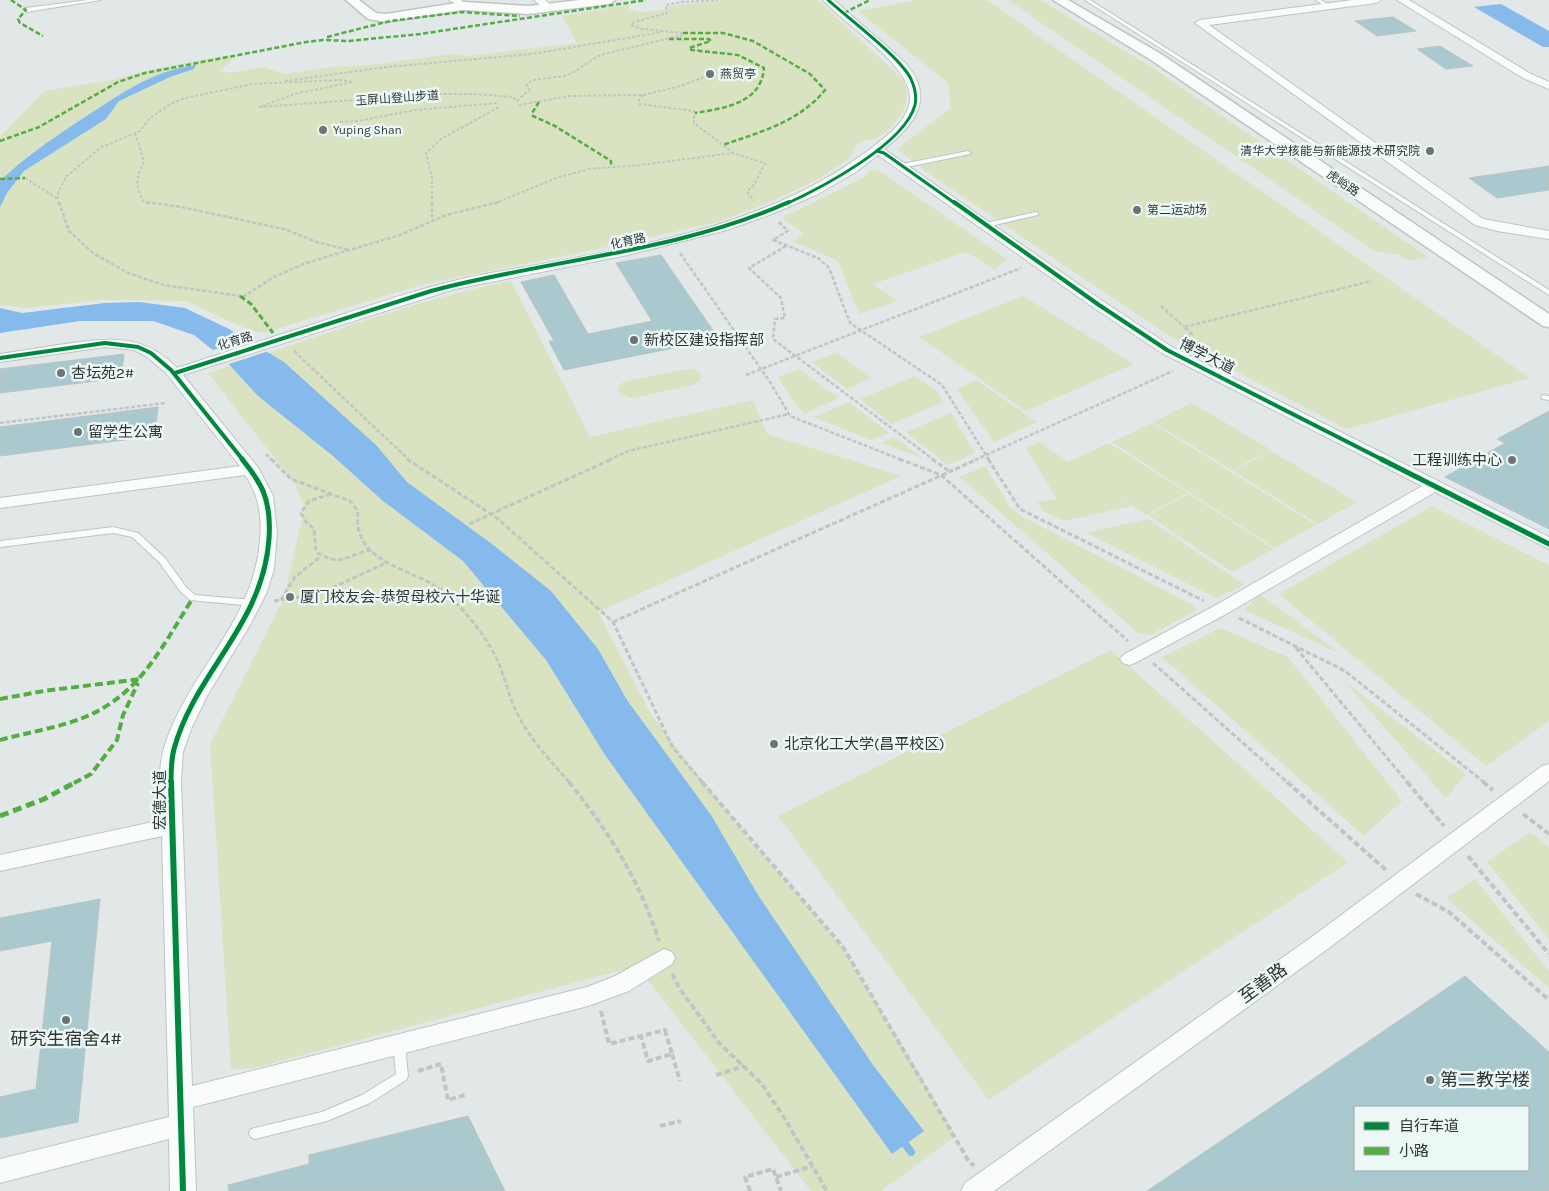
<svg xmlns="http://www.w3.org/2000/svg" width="1549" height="1191" font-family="Karla,'Noto Sans SC',sans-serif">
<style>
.green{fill:#d9e3c2}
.water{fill:#87baec}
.pier{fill:#e1e8e7}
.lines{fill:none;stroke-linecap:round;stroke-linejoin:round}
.stream{stroke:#87baec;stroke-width:8}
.building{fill:#a9c9ce;stroke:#bec3c3;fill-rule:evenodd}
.service-casing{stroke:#bfc4c3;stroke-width:2}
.minor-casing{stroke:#bfc4c3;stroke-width:2}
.tertiary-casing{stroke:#bfc4c3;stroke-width:3}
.path-far3{stroke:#c2c5c4;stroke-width:2;stroke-dasharray:3 2;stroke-linecap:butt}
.path-far2{stroke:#c2c5c4;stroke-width:2.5;stroke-dasharray:4 2;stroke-linecap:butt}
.path-far1{stroke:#c2c5c4;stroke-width:3;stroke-dasharray:5 2.5;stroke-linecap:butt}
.path{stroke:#c2c5c4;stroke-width:4;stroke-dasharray:6 3;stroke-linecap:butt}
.service{fill:#fafcfb;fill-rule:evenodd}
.minor{fill:#fafcfb;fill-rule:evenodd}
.tertiary{fill:#fafcfb;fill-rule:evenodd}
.quiet-far3{stroke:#54ac45;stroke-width:2.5;stroke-dasharray:5 2.5;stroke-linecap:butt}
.quiet-far2{stroke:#54ac45;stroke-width:3;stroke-dasharray:6 3;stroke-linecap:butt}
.quiet-far1{stroke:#54ac45;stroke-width:4;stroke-dasharray:8 4;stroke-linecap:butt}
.quiet{stroke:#54ac45;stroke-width:5;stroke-dasharray:9 5;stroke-linecap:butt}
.cycleway-far3-casing{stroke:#ebf8f6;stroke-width:5}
.cycleway-far2-casing{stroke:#ebf8f6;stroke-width:6}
.cycleway-far1-casing{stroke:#ebf8f6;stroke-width:8}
.cycleway-casing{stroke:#ebf8f6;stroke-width:9}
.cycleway-far3{stroke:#00873e;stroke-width:3}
.cycleway-far2{stroke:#00873e;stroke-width:4}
.cycleway-far1{stroke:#00873e;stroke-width:5}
.cycleway{stroke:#00873e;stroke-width:6}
.poi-dot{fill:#6e7473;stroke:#ebf8f6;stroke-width:2}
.labels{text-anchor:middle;stroke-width:5;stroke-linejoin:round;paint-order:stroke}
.far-poi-label{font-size:12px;fill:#303534;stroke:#ebf8f6;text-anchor:start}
.far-street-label{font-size:12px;fill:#303534;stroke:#ebf8f6}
.poi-label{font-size:15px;fill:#303534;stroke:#ebf8f6;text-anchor:start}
.street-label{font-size:15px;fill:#303534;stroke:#ebf8f6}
.near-street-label{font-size:18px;fill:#303534;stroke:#ebf8f6}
.near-poi-label{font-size:18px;fill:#303534;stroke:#ebf8f6}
</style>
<rect width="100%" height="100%" fill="#e1e8e7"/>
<g class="green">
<path d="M726,0H818L903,80C914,102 899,123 880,136C874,140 865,140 858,143L848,159L819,179L765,204L717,222L621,244L421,285L263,333L249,330L185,301L102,300L26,308L0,305V137L44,91L113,80L143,71L206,59L235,55L230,62L219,71L232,73L262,67L285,74L331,67L370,65L451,54L467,56L577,43L562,16L624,5H629V9L639,12L669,9V6Z"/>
<polygon points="917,0 987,0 1530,378 1347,429 1175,340 932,176 897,149 951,108 948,83 858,11"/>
<polygon points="1008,0 1041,0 1151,67 1428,257 1409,261 1400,255 1374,251"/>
<polygon points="870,170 878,170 1007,259 995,269 966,252 873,284 898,301 859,314 838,261 794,242 803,233 782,218 866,176"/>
<path d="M511,281L590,437L753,400L767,434L901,476L598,612L652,716L748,838L844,949L956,1136L881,1191H811L637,966L254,1068L231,1069L210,744L283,600L305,508L294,483L208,373C308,341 408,301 511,281Z"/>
<polygon points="1023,296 1134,364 1026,411 919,337"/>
<polygon points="837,353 871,378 847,389 812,362"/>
<polygon points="687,369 693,369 701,374 700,381 693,385 633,398 622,395 617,390 620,384 627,381"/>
<polygon points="799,369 839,398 805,413 797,406 778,377"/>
<polygon points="915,376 937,391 943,402 892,424 860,399"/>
<polygon points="976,380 1037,422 994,442 957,389"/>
<polygon points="849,402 889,433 871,440 814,417"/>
<polygon points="1192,403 1271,450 1232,470 1153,422"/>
<polygon points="951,413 975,453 948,465 906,432"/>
<polygon points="1152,423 1316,525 1275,548 1112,442"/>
<polygon points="894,437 923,458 881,443"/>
<polygon points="1039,442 1068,462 1109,443 1188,493 1146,515 1110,491 1131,506 1065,521 1043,511 1037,502 1057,499 1026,448"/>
<polygon points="1271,451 1357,502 1318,524 1233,471"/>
<polygon points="985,466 1010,507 1023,517 1193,605 1196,611 1150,635 1138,633 960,477"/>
<polygon points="1189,494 1274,549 1232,572 1148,515"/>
<polygon points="1432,506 1549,565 1549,721 1486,766 1279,594"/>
<polygon points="1148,519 1245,585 1216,598 1087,533"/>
<polygon points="1260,594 1341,654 1244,610"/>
<polygon points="1220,628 1288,657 1402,801 1364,836 1162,657"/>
<polygon points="1111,650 1348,862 989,1100 778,816"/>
<polygon points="1345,682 1466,774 1446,798"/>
<polygon points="1530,832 1549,847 1549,939 1487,862"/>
<polygon points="1475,879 1549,971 1549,988 1446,898"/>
</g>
<g class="water">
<polygon points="1501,4 1549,31 1549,47 1543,47 1474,7"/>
<path d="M196,65L194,69L170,77L119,101L106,119L24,171L7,193L0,207V181C23,159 50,140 76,123C115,98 149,71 196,65Z"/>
<polygon points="139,302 185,308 229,329 284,362 376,445 407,482 492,544 551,591 598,649 627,700 711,815 758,895 873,1065 924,1131 892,1154 605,755 546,660 463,561 383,501 333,456 258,396 224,359 194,335 153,321 80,321 0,333 0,308 22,313 105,303"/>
</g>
<polygon class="pier" points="250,338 272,350 226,365 210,351"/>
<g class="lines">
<polyline class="stream" points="901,1138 911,1152"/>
</g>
<g class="building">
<polygon points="1393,17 1416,31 1377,36 1355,21"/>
<polygon points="1440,46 1473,66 1446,69 1417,49"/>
<polygon points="1549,166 1549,190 1497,198 1469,178"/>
<polygon points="661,255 719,339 564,370 549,341 554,341 521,282 554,275 588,334 652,321 616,263"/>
<polygon points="124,354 121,378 0,393 0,369"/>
<polygon points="158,407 155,436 0,456 0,427"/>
<polygon points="1549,411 1549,529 1445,477 1505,443 1497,439"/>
<polygon points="100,899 78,1122 0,1138 0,1097 36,1089 52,941 0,951 0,918"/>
<path d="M1465,976L1549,1052V1191H1147ZM1355,1107H1528V1170H1355Z"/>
<polygon points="468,1116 505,1191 229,1191 228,1185 309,1164 309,1155"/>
</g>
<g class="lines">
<g class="service-casing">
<g id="service">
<polygon points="88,0 101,0 26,12 23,10 26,8"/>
<polygon points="1085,0 1090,0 1549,290 1549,295"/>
<polygon points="1316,0 1321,0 1330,6 1326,7"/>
<polygon points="968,151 971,153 970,154 902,168 899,166 902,164"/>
<polygon points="1036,212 1038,213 1038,215 986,227 983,225 986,223"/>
<polygon points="1542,395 1549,396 1549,400 1542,399 1541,397"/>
<polygon points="113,527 138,533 165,558 186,587 195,595 253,600 257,603 253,606 190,600 180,591 159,562 132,537 113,533 0,547 0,541"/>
<polygon points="399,1039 403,1040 405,1044 408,1076 406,1080 370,1103 327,1121 255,1139 251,1137 249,1133 251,1129 322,1112 362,1095 396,1074 393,1044 395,1040"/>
</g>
</g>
<g class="minor-casing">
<g id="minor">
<polygon points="449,0 461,0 468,6 463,9"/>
<polygon points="534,0 545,0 555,8 554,10 546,10"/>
<path d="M823,0H834C850,14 866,29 883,43C890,50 899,56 906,64C936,98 914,126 884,149L1104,302L1172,347L1549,537V549L1435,492L1228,613L1135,663L1129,665L1123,663L1120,659L1123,655L1216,605L1422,486L1162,353L1094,308L878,155L856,172L816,195L772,214L727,230L628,255L455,289L183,375L259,469L273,496L277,532L274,569L267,592L250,625L207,696L192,727L183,752L181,782L192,1086L587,987L613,977L664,949L672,952L675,958L672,964L629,991L588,1006L193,1107L196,1191H170L169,1139L0,1183V1159L169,1117L162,836L0,871V855L162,820C161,798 157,770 164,748C187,672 254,623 260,540C262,516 259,495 245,475L0,508V498L240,466L166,373L146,356L134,350L105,347L0,362V354C22,351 44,347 65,344C109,338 143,333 177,368C222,353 266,339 311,325C356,310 400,295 445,283C476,275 506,270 537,265C653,244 775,222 870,149C886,137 908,121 910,100C913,66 845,25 823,0Z"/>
<polygon points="1353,0 1381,0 1376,3 1209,25 1483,219 1549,231 1549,239 1497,231 1475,225 1195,23 1200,20"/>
<polygon points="1397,0 1409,0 1531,74 1549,82 1549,89 1523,78"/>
<polygon points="1549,764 1549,781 1329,948 994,1191 961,1191 965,1183 1313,936 1542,766"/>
</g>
</g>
<g class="tertiary-casing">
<g id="tertiary">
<polygon points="346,0 359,0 376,13 386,14 463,2 529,6 580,0 615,0 609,4 529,14 463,10 386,22 368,19"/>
<polygon points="1053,0 1068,0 1161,54 1549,314 1549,327 1543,326 1151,60"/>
</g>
</g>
<g class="path-far3">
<polyline points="285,81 387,67 532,54 662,32"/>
<polyline points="643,95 639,100 639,104 694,111 694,123 733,153 765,163 755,183 747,192 754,200"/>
<polyline points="519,105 569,96 643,95 681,86 709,75"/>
<polyline points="340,122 358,121 415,110 497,103"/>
<path d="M135,133L144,161C136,179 135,183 143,201L149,204"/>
<polyline points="25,178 58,199"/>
<polyline points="59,204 57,195 66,177 100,148 140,131 150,118 172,103 186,98 252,84 341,80 353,82 294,94 260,107 437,94 475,94 513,97 517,101 529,90 527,84 533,80 564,76 572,73 600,55 683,35 683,33 642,29 631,25 634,22 667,13 666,5 681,2 718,0"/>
<polyline points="432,204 432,178 426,153 441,139 499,107"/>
<polyline points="494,204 556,178 589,169 640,165 733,153"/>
</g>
<g class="path-far2">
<polyline points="59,202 69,231 93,253 128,273 164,285 240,296"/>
<polyline points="146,202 181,207 284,229 317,242 349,250"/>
<polyline points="432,202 432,220"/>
<polyline points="779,222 788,231 773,240 818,258 829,268 850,323 942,385 989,460"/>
<polyline points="786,246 749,268 781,298 785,318 775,319 773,339 934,460"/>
<polyline points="680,253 770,382 790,416 902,460"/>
<polyline points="243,297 274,277 306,263 400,235 446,215 499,202"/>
<polyline points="1161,306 1184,327"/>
<polyline points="1180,338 1192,334 1184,327 1372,281"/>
<polyline points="294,351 409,460"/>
<polyline points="746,375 1021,268"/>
<polyline points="0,423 166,403"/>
<polyline points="266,454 272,460"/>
<polyline points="609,460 628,451 789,414"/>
<polyline points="975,460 1173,371"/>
</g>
<g class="path-far1">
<path d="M271,459L291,479L350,501L358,511C351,568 420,567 450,597C470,616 488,639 499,664C506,682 510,700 519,717C532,742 552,762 570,783"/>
<polyline points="407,459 497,518 613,622 673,748 703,783"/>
<polyline points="899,459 941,475 1128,641"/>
<polyline points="932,459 949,471"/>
<polyline points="988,459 1020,509 1204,601"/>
<path d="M331,494L309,501L301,513L306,522L314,529L316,552C343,568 345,555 371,550"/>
<polyline points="469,524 612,459"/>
<polyline points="281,600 295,577 321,556"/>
<polyline points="274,601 319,594 388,562"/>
<polyline points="1239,618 1345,671 1485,783"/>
<polyline points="613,622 978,459"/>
<polyline points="1296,648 1408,783"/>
<polyline points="1153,663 1288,783"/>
</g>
<g class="path">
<path d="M569,782C609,832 639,879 659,941"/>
<polyline points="702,782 843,947 968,1160 974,1166"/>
<polyline points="1287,782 1386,870"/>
<polyline points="1407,782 1444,826"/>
<polyline points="1483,782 1493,790"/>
<polyline points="1523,814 1549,834"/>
<polyline points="1468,856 1549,954"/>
<polyline points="1416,894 1449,912 1549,1000"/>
<polyline points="672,974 680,989 719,1043 761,1083 785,1119 827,1191"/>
<polyline points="601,1011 609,1044 641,1036"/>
<polygon points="665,1030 672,1054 648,1061 641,1036"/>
<polyline points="672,1054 680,1081"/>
<polyline points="418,1071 441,1064 448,1100 465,1095"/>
<polyline points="716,1075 744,1066"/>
<polyline points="660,1126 681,1121"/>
<polyline points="776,1177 813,1166"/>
<polyline points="750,1191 745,1177 773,1169 781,1191"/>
</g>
<use href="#service" class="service"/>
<use href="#minor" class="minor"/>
<use href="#tertiary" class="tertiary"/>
<g class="quiet-far3">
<polyline points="11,0 26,10 18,19 20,23 43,36"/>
<polyline points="844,13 870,0"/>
<path d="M683,33H723L753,41L810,74L825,90C799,122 760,132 723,145"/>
<polyline points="327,37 390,21 462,12 520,16"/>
<path d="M669,39H709L711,41L689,48L692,50L738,55L764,68C761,104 724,108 695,113"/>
<polyline points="539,102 532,113 533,116 555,126 611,161 611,167"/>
<polyline points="0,141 39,127 118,82 145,73 306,42 323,40 349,41 420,34 646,0"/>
<polyline points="0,179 25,178"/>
</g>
<polyline class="quiet-far2" points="240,296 251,304 273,333"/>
<g class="quiet-far1">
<polyline points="0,699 44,691 140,679"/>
<path d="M0,740C25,733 62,727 85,717C141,694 162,646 193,598"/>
<polyline points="74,783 91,774 117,740 123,715 138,683"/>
</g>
<polyline class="quiet" points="0,816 44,799 76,782"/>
<g class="cycleway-far3-casing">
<g id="cycleway-far3">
<polyline points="877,151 884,153 956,204"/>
<path d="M786,204C821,188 905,144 915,105C917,96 915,88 911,79C900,57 848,18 828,0"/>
</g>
</g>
<g class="cycleway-far2-casing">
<g id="cycleway-far2">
<polyline points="954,202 1099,305 1167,350 1383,460"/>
<polyline points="0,358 105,343 138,347 151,353 171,370 243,460"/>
<path d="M175,373L431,291C550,259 675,253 789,202"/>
</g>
</g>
<g class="cycleway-far1-casing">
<g id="cycleway-far1">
<polyline points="1381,459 1549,544"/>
<path d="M171,783C171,772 171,760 174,749C195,672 263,625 269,539C270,524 269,505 263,491C258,479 250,469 242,459"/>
</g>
</g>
<g class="cycleway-casing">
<polyline id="cycleway" points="171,782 183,1191"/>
</g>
<use href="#cycleway-far3" class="cycleway-far3"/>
<use href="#cycleway-far2" class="cycleway-far2"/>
<use href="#cycleway-far1" class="cycleway-far1"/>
<use href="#cycleway" class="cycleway"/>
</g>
<g class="poi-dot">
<circle cx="710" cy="74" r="5"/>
<circle cx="323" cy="130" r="5"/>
<circle cx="1430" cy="151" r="5"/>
<circle cx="1137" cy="210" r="5"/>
<circle cx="634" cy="340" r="5"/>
<circle cx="61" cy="373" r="5"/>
<circle cx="78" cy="432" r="5"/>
<circle cx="1512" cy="460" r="5"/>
<circle cx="290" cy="597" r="5"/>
<circle cx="774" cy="744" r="5"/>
<circle cx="66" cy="1020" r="5"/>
<circle cx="1430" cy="1080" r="5"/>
</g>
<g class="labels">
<g class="far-poi-label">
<text x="720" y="78">燕贸亭</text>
<text x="333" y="134">Yuping Shan</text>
<text x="1420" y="155" text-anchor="end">清华大学核能与新能源技术研究院</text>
<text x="1147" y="214">第二运动场</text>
</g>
<g class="far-street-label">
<text transform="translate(397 98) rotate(-4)" y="4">玉屏山登山步道</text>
<text transform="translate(1343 183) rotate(34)" y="4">虎峪路</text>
<text transform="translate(628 241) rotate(-12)" y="4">化育路</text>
<text transform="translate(235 341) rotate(-17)" y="4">化育路</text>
</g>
<g class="poi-label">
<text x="644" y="345">新校区建设指挥部</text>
<text x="71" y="378">杏坛苑2#</text>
<text x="88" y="437">留学生公寓</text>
<text x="1502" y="465" text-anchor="end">工程训练中心</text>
<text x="300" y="602">厦门校友会-恭贺母校六十华诞</text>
<text x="784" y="749">北京化工大学(昌平校区)</text>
</g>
<g class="street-label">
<text transform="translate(1207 356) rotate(27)" y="5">博学大道</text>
<text transform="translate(160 800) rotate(-90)" y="5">宏德大道</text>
</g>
<g class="near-street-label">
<text transform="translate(1263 983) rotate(-36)" y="6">至善路</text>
</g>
<g class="near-poi-label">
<text x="66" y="1045">研究生宿舍4#</text>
<text x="1440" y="1086" text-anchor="start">第二教学楼</text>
</g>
</g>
<rect x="1354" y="1106" width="175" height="65" fill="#ebf8f6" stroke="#a0aaa8"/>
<rect x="1364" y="1122" width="25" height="8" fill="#00873e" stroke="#a0aaa8"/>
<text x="1399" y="1131" font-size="15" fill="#303534">自行车道</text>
<rect x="1364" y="1147" width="25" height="8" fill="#54ac45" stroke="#a0aaa8"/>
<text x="1399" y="1156" font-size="15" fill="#303534">小路</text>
</svg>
